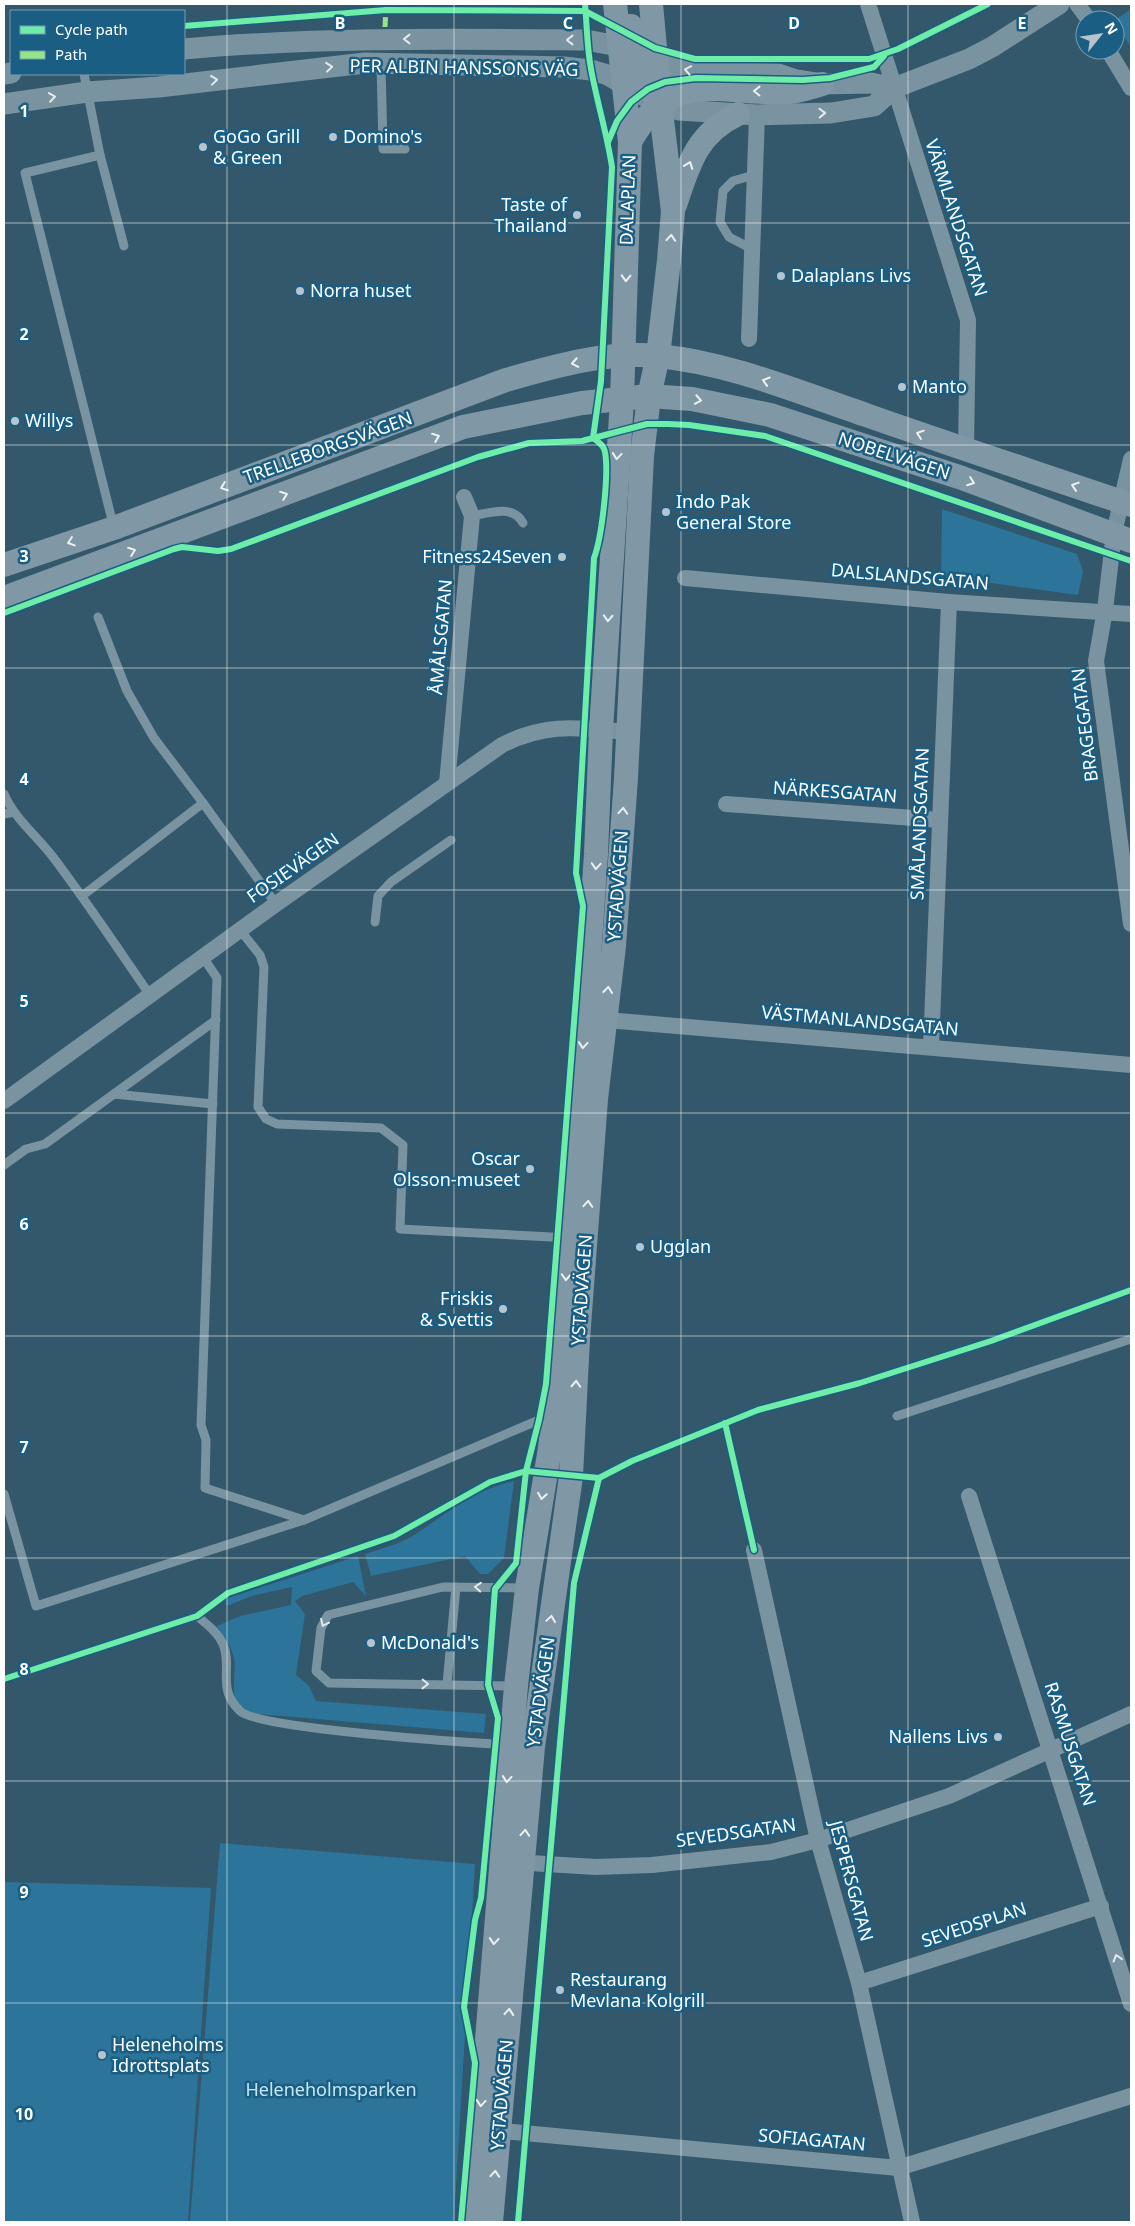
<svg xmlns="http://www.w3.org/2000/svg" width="1135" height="2226" font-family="'Noto Sans',sans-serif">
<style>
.green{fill:#2c7499}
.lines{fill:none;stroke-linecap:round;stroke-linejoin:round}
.service{stroke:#7993a1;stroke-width:9}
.minor{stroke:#7993a1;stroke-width:16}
.tertiary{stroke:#7993a1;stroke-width:21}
.secondary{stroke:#8098a6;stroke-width:24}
.quiet{stroke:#94e586;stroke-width:5;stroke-dasharray:10 5;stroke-linecap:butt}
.cycleway-casing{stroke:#1b5e83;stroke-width:9}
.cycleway{stroke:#6deda7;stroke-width:6}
.oneway{stroke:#e4e9ec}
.oneway2{stroke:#ecf0f2}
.grid{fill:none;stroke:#fff;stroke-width:1;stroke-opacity:0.55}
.poi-dot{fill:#b8c4cb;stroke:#1b5e83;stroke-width:2}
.labels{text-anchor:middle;stroke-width:5;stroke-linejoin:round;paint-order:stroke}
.street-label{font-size:18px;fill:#fff;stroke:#1b5e83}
.poi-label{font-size:18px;fill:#fff;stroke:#1b5e83;text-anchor:start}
.park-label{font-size:18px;fill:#c5e7f8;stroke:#1b5e83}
.grid-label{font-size:16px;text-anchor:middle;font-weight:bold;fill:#fff;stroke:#1b5e83;stroke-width:5;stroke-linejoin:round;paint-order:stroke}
</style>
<rect width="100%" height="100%" fill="#33576b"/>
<g class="green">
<polygon points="1131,9 1131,47 1115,23 1115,20"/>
<polygon points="942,509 1077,554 1083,571 1078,595 941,576"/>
<path d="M514,1481L504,1558L488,1574H480L465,1556L371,1576L365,1554C380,1549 396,1545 409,1538C447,1515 468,1492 514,1481Z"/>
<path d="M358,1556L366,1596L353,1582L302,1596L295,1601L305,1614L296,1675L309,1686L316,1701L486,1714L484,1733L257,1714C252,1712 245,1711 242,1708C228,1697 237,1673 234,1658C231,1646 223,1636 217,1626L240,1616L291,1605L292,1587L252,1596L227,1606L225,1599Z"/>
<polygon points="220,1843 475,1864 454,2222 190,2222"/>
<polygon points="4,1882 211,1888 188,2222 4,2222"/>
</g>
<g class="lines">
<g class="service">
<polyline points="381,64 383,149 405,149"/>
<polyline points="84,74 100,155 124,246"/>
<polyline points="100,155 25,173 114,528"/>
<polyline points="752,249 729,237 720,222 723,191 733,181 754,175"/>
<path d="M472,516C490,513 513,504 523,523"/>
<polyline points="98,617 127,691 154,738 203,803"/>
<path d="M4,794C14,818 37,836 53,857C87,902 118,949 150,995"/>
<polyline points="4,814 14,812"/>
<polyline points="82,896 203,803 276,904"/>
<polyline points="375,922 378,896 391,882 451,840"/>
<polyline points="240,930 260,955 264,967 258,1107 266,1119 277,1124 381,1128 403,1145 400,1229 570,1238"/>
<polyline points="203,957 217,978 201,1425 206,1440 205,1488 304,1520"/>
<polyline points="114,1094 213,1104"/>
<polyline points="4,1165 26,1149 45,1144 216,1020"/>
<polyline points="897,1416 1131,1339"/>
<polyline points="4,1494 36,1606 304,1520 539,1420 553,1419"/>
<path d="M197,1616C206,1624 218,1632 223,1644C233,1668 216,1688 240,1711C258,1729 473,1743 511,1745"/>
<polyline points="447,1684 456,1587"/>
<polyline points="516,1686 329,1683 316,1671 321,1628 328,1615 443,1587 526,1588"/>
</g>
<g class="minor">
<polyline points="868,4 968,320 966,450"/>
<polyline points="1077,4 1089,20"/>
<polyline points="1108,50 1131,88"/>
<polyline points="749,339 757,115"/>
<polyline points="1131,459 1114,533 1105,610 1096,661 1131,924"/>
<polyline points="685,578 949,602 1131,614"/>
<polyline points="447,783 472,516 464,497"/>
<polyline points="726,804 940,820"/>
<polyline points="595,1019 1131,1065"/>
<polyline points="931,1047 949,602"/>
<path d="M4,1101L276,904L502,745C547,722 579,728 628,732"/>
<polyline points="969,1496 1131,2004"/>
<polyline points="754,1550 818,1840 859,1983 912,2222"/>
<polyline points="513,1862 596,1867 652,1865 771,1852 818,1840 949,1796 1131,1714"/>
<polyline points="859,1983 1101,1906"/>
<polyline points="491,2130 898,2168 1131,2096"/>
</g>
<g class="tertiary">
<path d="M184,49C318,37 452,39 586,40L618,46L672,67L695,72L778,74L796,80L822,84L871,83L894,88"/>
<polyline points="4,74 11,73"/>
<polyline points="4,104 87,92 159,87 365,63 564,67 591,70 608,75 640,94 679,110 757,115 831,113 874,106 894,88 969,59 992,47 1059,4"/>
</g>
<g class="secondary">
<path d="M631,26C632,52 640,79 657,99"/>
<path d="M630,142C672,65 718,96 789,92C800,91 812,87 822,84"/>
<path d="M675,205C689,164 696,134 738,114"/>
<path d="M4,565L114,528L506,380C555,366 607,351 658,356C730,363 798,392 866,415C954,446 1043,475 1131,505"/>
<polyline points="4,598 463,427 582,403 649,396 692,399 770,415 962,478 1131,541"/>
<polyline points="472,2222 516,1686 527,1588 550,1448 563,1338 596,854 601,730 622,400 630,142 615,4"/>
<polyline points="491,2222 533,1747 571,1476 578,1339 596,1099 614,946 626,778 642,456 649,396 658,356 669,260 673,211 660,103 651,4"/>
</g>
<polyline class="quiet" points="385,27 386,7"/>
<g class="cycleway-casing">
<g id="cycleway">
<path d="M585,4C587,26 587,48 591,69C597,102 607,134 612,167L601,381L593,438"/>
<polyline points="184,26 386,10 585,11 655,48 695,59 869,59 898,49 988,4"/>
<polyline points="608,142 617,121 631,102 648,89 665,82 696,78 803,80 830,78 874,67 884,56"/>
<polyline points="4,613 174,549 182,547 218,551 231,549 478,457 529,443 582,441 647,424 668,424 689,425 765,436 1131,561"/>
<polyline points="725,1423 754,1550"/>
<polyline points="4,1679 197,1616 228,1593 394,1536 490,1482 526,1471 599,1478 632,1461 758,1410 860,1383 991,1341 1131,1290"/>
<path d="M461,2222L475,2063L464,2007L475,1920L481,1898L498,1718L488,1685L495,1589L516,1563L526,1471L539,1420L546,1384L583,906L576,873L594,558C602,537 609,474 605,452C604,445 598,442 593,438"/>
<polyline points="518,2222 574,1583 599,1478"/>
</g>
</g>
<use href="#cycleway" class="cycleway"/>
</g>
<defs><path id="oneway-chevron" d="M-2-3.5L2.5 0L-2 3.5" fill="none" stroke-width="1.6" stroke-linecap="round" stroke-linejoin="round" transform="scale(1.25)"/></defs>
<g class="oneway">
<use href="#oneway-chevron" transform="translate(407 39) rotate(-180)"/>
<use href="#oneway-chevron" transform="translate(570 40) rotate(-180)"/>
<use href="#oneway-chevron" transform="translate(329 67) rotate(-6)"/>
<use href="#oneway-chevron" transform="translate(688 70) rotate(-169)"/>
<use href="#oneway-chevron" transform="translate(214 80) rotate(-6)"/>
<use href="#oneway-chevron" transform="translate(52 97) rotate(-8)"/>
<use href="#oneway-chevron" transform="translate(822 113) rotate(-2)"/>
<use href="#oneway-chevron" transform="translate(478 1587) rotate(-176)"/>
<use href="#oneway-chevron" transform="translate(324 1623) rotate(116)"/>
<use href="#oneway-chevron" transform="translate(425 1684) rotate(1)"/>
<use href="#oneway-chevron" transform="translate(1117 1958) rotate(-107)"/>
</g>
<g class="oneway2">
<use href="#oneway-chevron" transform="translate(757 91) rotate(-179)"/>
<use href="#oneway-chevron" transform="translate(689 165) rotate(-70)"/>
<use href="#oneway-chevron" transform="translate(671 238) rotate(-86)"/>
<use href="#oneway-chevron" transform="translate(626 278) rotate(92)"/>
<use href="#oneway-chevron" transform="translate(575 363) rotate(170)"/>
<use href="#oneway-chevron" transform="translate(766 381) rotate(-163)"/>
<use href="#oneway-chevron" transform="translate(698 400) rotate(11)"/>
<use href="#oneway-chevron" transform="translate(920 434) rotate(-161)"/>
<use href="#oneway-chevron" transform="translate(436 437) rotate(-21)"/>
<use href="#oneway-chevron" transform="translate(617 456) rotate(95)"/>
<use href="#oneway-chevron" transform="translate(971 482) rotate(20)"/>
<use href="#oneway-chevron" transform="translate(1075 486) rotate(-162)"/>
<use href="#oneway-chevron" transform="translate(224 487) rotate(159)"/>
<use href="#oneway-chevron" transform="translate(284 495) rotate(-20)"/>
<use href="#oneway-chevron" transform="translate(71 542) rotate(161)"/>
<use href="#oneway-chevron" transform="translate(132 551) rotate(-20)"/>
<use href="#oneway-chevron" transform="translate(608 618) rotate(93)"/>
<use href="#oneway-chevron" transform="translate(623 811) rotate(-86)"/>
<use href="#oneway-chevron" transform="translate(596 866) rotate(94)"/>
<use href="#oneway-chevron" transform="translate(608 990) rotate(-83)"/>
<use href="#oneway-chevron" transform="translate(583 1045) rotate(95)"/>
<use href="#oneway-chevron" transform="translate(588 1204) rotate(-86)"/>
<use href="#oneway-chevron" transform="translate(566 1277) rotate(93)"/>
<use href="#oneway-chevron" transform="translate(576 1384) rotate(-87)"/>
<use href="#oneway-chevron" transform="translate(542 1496) rotate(99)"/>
<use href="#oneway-chevron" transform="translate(551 1619) rotate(-82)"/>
<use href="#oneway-chevron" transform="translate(507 1779) rotate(95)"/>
<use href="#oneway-chevron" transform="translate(525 1833) rotate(-86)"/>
<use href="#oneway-chevron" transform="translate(494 1941) rotate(95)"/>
<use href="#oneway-chevron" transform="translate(509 2012) rotate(-85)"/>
<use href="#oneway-chevron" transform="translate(481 2103) rotate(95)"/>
<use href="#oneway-chevron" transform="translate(495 2174) rotate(-86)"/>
</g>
<path class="grid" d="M227,4V2222M454,4V2222M681,4V2222M908,4V2222M4,223H1131M4,445H1131M4,668H1131M4,890H1131M4,1113H1131M4,1336H1131M4,1558H1131M4,1781H1131M4,2003H1131"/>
<g class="poi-dot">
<circle cx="333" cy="137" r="5"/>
<circle cx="203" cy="147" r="5"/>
<circle cx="577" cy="215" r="5"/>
<circle cx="781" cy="276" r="5"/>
<circle cx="300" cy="291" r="5"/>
<circle cx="902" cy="387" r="5"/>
<circle cx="15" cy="421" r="5"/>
<circle cx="666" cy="512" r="5"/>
<circle cx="562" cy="557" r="5"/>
<circle cx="530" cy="1169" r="5"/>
<circle cx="640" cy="1247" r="5"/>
<circle cx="503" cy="1309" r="5"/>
<circle cx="371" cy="1643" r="5"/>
<circle cx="998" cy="1737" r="5"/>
<circle cx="560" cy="1990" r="5"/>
<circle cx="102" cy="2055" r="5"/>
</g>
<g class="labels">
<g class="street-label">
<text transform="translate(464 68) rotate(1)" y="6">PER ALBIN HANSSONS VÄG</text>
<text transform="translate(628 200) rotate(-88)" y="6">DALAPLAN</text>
<text transform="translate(956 218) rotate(72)" y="6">VÄRMLANDSGATAN</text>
<text transform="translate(328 448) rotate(-20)" y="6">TRELLEBORGSVÄGEN</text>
<text transform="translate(894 456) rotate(18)" y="6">NOBELVÄGEN</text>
<text transform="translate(910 577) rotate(5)" y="6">DALSLANDSGATAN</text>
<text transform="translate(441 637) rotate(-85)" y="6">ÅMÅLSGATAN</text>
<text transform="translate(1085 725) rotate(-97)" y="6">BRAGEGATAN</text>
<text transform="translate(835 792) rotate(4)" y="6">NÄRKESGATAN</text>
<text transform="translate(920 824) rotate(-88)" y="6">SMÅLANDSGATAN</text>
<text transform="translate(293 868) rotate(-35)" y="6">FOSIEVÄGEN</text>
<text transform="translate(618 886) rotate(-86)" y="6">YSTADVÄGEN</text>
<text transform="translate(860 1021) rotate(5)" y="6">VÄSTMANLANDSGATAN</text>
<text transform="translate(582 1290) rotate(-86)" y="6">YSTADVÄGEN</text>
<text transform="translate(541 1692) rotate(-82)" y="6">YSTADVÄGEN</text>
<text transform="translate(1070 1744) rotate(72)" y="6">RASMUSGATAN</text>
<text transform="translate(736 1833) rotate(-8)" y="6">SEVEDSGATAN</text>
<text transform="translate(851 1881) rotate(75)" y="6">JESPERSGATAN</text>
<text transform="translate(974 1925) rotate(-18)" y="6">SEVEDSPLAN</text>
<text transform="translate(502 2095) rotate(-85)" y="6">YSTADVÄGEN</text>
<text transform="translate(812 2140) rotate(5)" y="6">SOFIAGATAN</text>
</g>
<g class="poi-label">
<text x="213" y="143">GoGo Grill<tspan x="213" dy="21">&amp; Green</tspan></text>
<text x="343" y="143">Domino's</text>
<text x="567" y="211" text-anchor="end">Taste of<tspan x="567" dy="21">Thailand</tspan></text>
<text x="791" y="282">Dalaplans Livs</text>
<text x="310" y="297">Norra huset</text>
<text x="912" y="393">Manto</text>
<text x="25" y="427">Willys</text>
<text x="676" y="508">Indo Pak<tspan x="676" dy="21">General Store</tspan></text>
<text x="552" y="563" text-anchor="end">Fitness24Seven</text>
<text x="520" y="1165" text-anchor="end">Oscar<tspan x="520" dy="21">Olsson-museet</tspan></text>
<text x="650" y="1253">Ugglan</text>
<text x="493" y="1305" text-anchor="end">Friskis<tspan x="493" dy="21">&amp; Svettis</tspan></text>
<text x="381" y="1649">McDonald's</text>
<text x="988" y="1743" text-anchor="end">Nallens Livs</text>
<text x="570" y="1986">Restaurang<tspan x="570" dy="21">Mevlana Kolgrill</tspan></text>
<text x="112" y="2051">Heleneholms<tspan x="112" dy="21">Idrottsplats</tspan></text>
</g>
<g class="park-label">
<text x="331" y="2096">Heleneholmsparken</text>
</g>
</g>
<g class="grid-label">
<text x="340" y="29">B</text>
<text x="568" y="29">C</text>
<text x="794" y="29">D</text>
<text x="1022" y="29">E</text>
<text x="24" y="117">1</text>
<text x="24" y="340">2</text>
<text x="24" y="562">3</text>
<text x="24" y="785">4</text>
<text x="24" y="1007">5</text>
<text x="24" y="1230">6</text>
<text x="24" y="1453">7</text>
<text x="24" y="1675">8</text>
<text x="24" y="1898">9</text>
<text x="24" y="2120">10</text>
</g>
<rect width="1135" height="2226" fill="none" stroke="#ffffff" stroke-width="10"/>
<rect x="10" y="10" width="175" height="65" fill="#1b5e83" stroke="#769eb5"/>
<rect x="20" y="26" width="25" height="8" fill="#6deda7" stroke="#769eb5"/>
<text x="55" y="35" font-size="15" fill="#ffffff">Cycle path</text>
<rect x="20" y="51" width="25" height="8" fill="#94e586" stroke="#769eb5"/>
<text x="55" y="60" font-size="15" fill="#ffffff">Path</text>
<g transform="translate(1100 35) rotate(60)"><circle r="24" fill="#1b5e83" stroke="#769eb5"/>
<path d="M0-4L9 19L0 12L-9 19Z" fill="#b8c4cb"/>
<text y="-8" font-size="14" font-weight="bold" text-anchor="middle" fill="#ffffff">N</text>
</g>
</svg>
